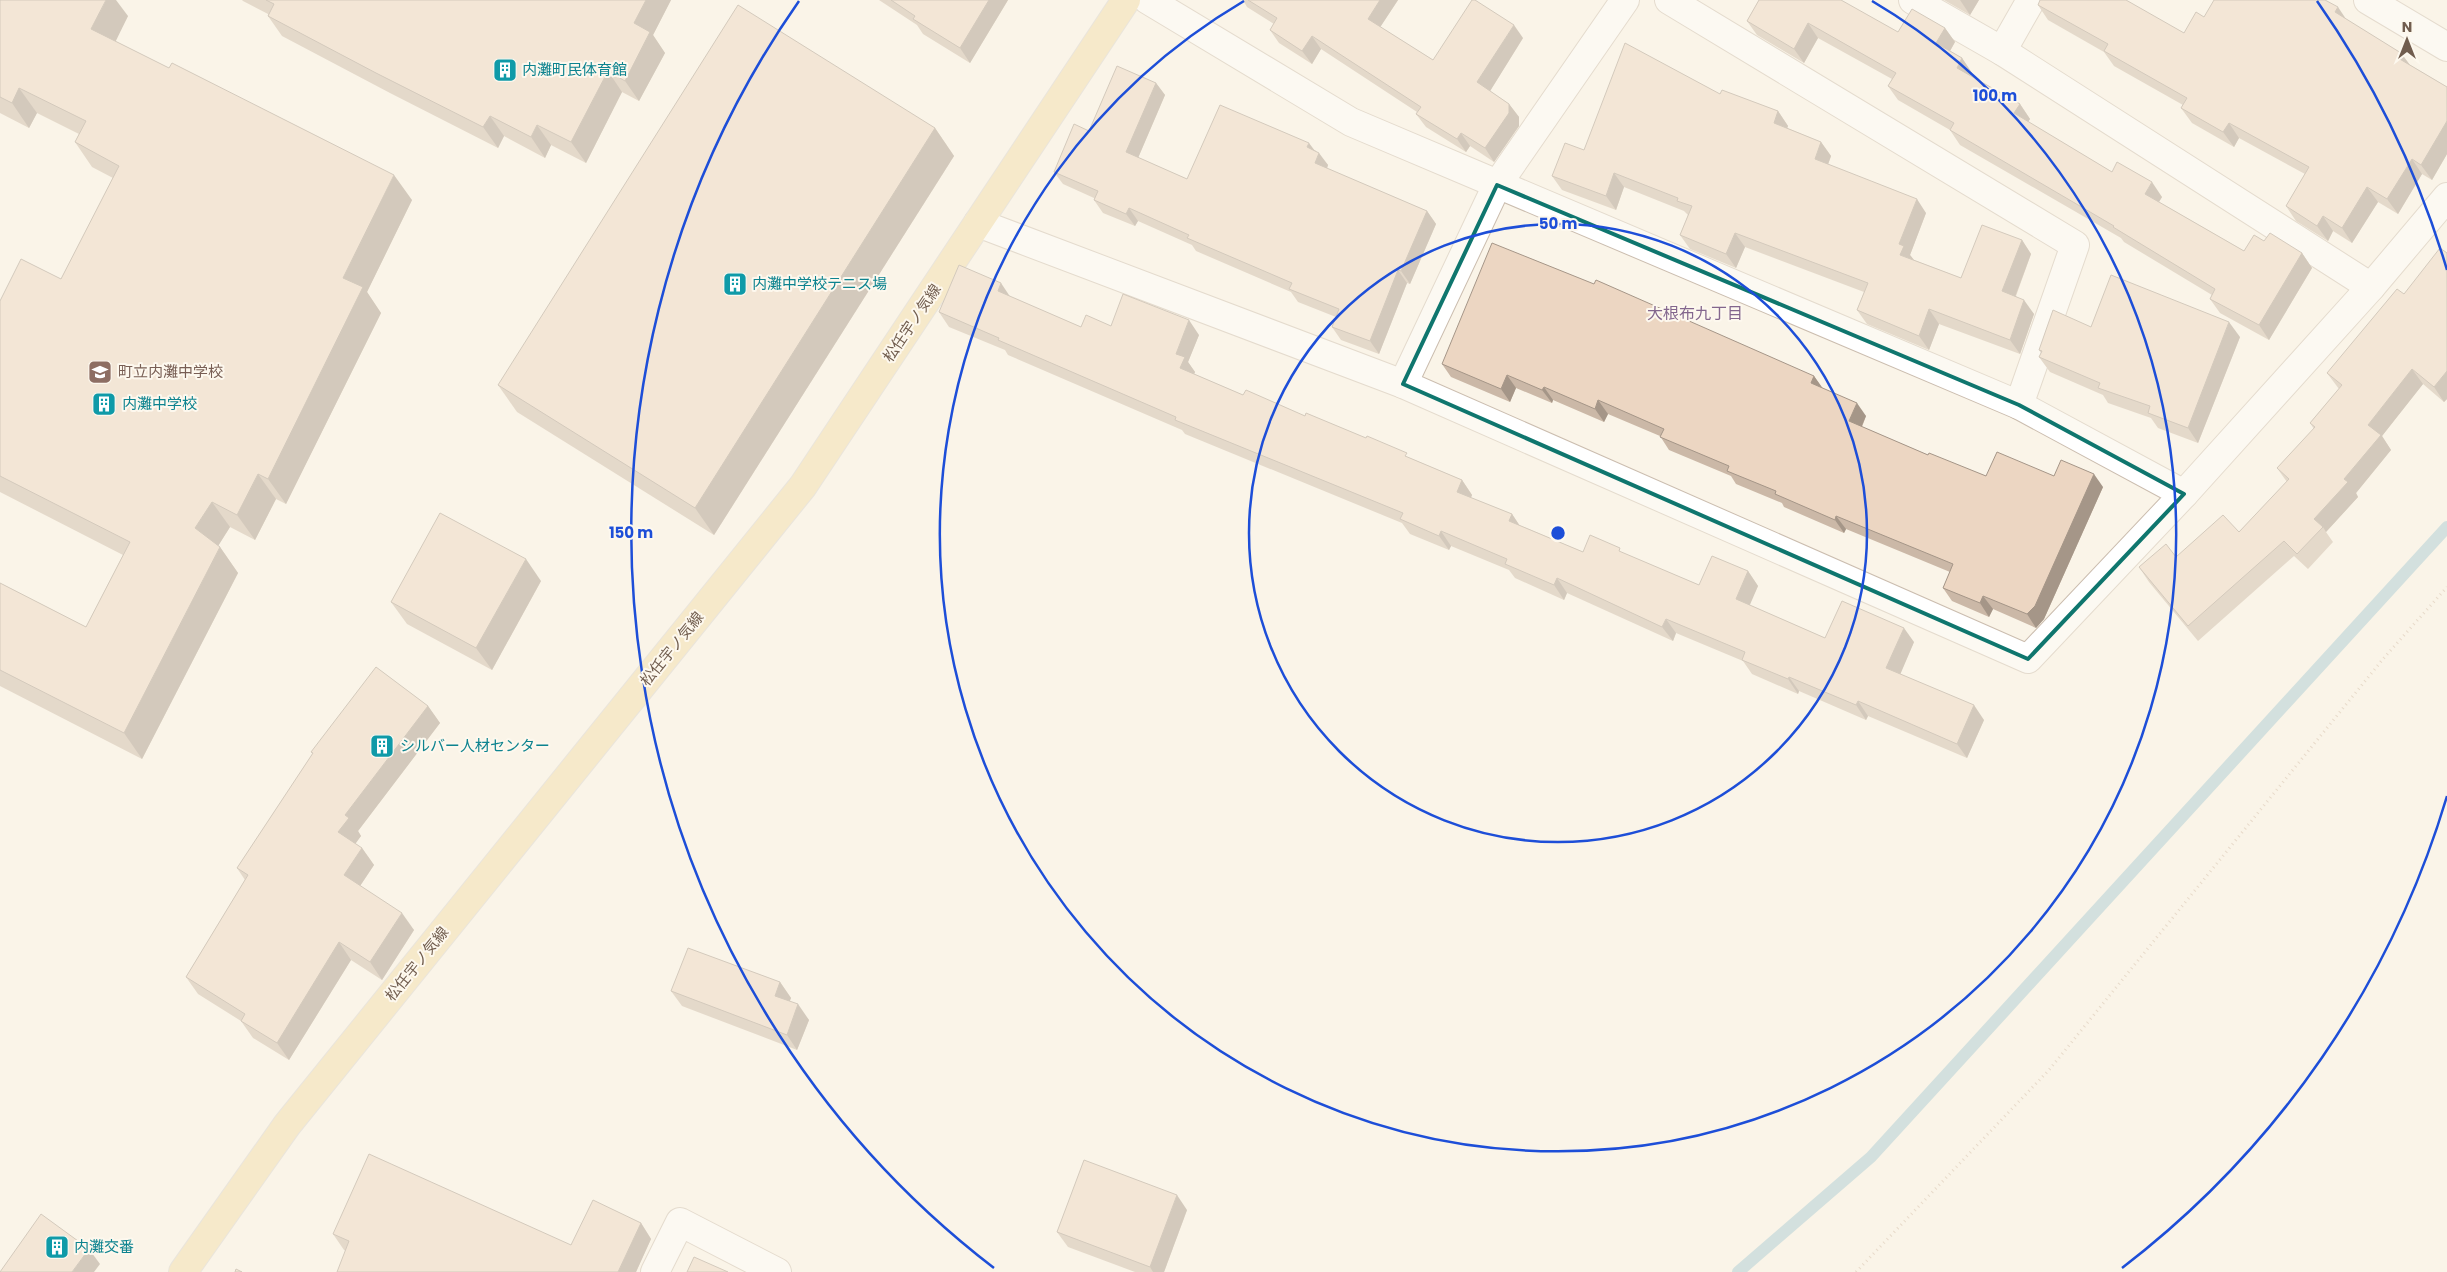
<svg xmlns="http://www.w3.org/2000/svg" width="2447" height="1272" font-family="Poppins,'Noto Sans JP',sans-serif">
<style>
.lines{fill:none;stroke-linecap:round;stroke-linejoin:round}
.stream{stroke:#a5c8d2;stroke-width:12}
.street-casing{stroke:#cbbdaf;stroke-width:30}
.primary-casing{stroke:#d7d2cd;stroke-width:30}
.path{stroke:#d1b9a5;stroke-width:3;stroke-dasharray:1 4;stroke-linecap:butt}
.street{stroke:#fff;stroke-width:28}
.primary{stroke:#f1dba7;stroke-width:28}
.wall{fill:#cbb8a7}
.shaded-wall{fill:#a59688}
.building{fill:#ecd6c2;stroke:#a59688}
.marked{fill:none;stroke:#0f766e;stroke-width:4;stroke-linejoin:round}
.ring{fill:none;stroke:#1d4ed8;stroke-width:2.5}
.labels{text-anchor:middle;stroke-width:4;stroke-linejoin:round;paint-order:stroke}
.culture-label{font-size:15px;fill:#0d838f;stroke:#fdf8ee;text-anchor:start}
.street-label{font-size:15px;fill:#715d4e;stroke:#fdf8ee}
.education-label{font-size:15px;fill:#785e54;stroke:#fdf8ee;text-anchor:start}
.neighbourhood-label{font-size:16px;fill:#83668d;stroke:#fdf8ee}
.centre{fill:#1d4ed8;stroke:#fdf8ee;stroke-width:2.5}
.ring-label{font-size:15px;text-anchor:middle;font-weight:bold;fill:#1d4ed8;stroke:#fdf8ee;stroke-width:4;stroke-linejoin:round;paint-order:stroke}
</style>
<rect width="100%" height="100%" fill="#faf4e8"/>
<g class="lines">
<polyline class="stream" points="1738,1272 1871,1157 2447,527"/>
<g class="street-casing">
<g id="street">
<polyline points="1148,0 1351,122 2019,405 2184,494"/>
<polyline points="1669,0 2075,245 2019,405"/>
<polyline points="1913,0 2002,51 2371,287 2447,197"/>
<polyline points="2368,0 2447,47"/>
<polyline points="2002,51 2031,0"/>
<polyline points="978,223 1403,384 2028,659 2184,494 2371,287"/>
<polyline points="1403,384 1497,185 1625,0"/>
<polyline points="655,1272 680,1222 777,1272"/>
</g>
</g>
<g class="primary-casing">
<polyline id="primary" points="183,1272 287,1125 803,486 1126,0"/>
</g>
<polyline class="path" points="1856,1272 2049,1070 2383,659 2447,587"/>
<use href="#street" class="street"/>
<use href="#primary" class="primary"/>
</g>
<g class="wall">
<polygon points="0,0 128,16 115,41 412,200 367,292 381,313 286,504 276,499 255,540 230,527 218,546 220,547 238,573 142,759 0,686 0,583 86,627 123,555 0,492 0,301 61,279 113,178 92,167 75,142 79,134 37,113 29,128 0,113"/>
<polygon points="242,0 671,0 653,35 665,53 639,101 622,92 586,163 551,145 545,158 504,136 498,148 390,93 282,36 268,16 268,14 243,1"/>
<polygon points="879,0 1008,0 970,63 923,34 917,25"/>
<polygon points="1243,0 1398,0 1380,27 1433,60 1523,38 1490,91 1509,104 1519,117 1519,126 1494,162 1470,146 1466,152 1426,127 1416,114 1417,112 1321,49 1312,64 1279,43 1270,30 1274,24 1247,7"/>
<polygon points="1759,0 1898,32 1945,28 1955,42 1950,51 1962,58 1972,73 1971,76 2020,104 2030,119 2028,122 2112,172 2162,197 2159,202 2244,251 2264,241 2302,253 2312,268 2269,340 2220,313 2210,299 2212,295 2124,242 2121,238 1960,145 1950,130 1898,100 1888,86 1892,79 1818,38 1804,63 1757,35 1747,21"/>
<polygon points="1944,0 1979,0 1970,15"/>
<polygon points="2038,5 2184,33 2204,17 2347,20 2401,53 2410,65 2447,87 2447,154 2432,180 2422,174 2398,214 2378,202 2352,243 2333,231 2328,241 2296,221 2286,206 2305,174 2239,138 2234,147 2192,123 2181,108 2183,105 2114,66 2104,52 2048,20"/>
<polygon points="1156,83 1165,95 1138,158 1187,179 1315,150 1328,165 1327,169 1427,211 1436,224 1410,284 1407,283 1379,354 1341,340 1332,327 1336,317 1298,302 1291,292 1196,251 1192,245 1138,221 1135,226 1103,213 1094,200 1094,198 1063,184 1054,172 1089,131"/>
<polygon points="1720,94 1778,111 1788,126 1787,128 1821,142 1831,156 1828,164 1926,213 1910,255 1914,260 1961,278 2022,240 2031,254 2016,296 2034,314 2020,354 1939,324 1929,350 1867,324 1857,310 1864,292 1745,247 1736,268 1690,249 1680,235 1688,215 1684,211 1624,187 1616,210 1562,190 1552,176"/>
<polygon points="935,128 954,156 714,535 517,412 498,385"/>
<polygon points="2447,253 2447,399 2444,402 2423,384 2382,436 2391,450 2356,493 2358,497 2326,532 2333,542 2308,569 2294,556 2198,641 2149,582 2139,567 2176,557 2239,532 2287,482 2277,468 2314,429 2310,423 2339,389 2327,373 2404,294"/>
<polygon points="1011,297 1081,327 1111,326 1199,335 1188,362 1195,372 1194,374 1243,395 1305,416 1410,458 1462,480 1472,495 1471,498 1512,514 1519,525 1583,552 1623,553 1699,585 1748,571 1758,586 1749,605 1825,638 1914,642 1900,674 1984,720 1967,758 1868,716 1866,720 1799,691 1798,694 1752,674 1743,661 1676,633 1673,641 1567,593 1564,600 1515,578 1509,570 1451,546 1449,550 1410,534 1402,523 1185,434 1182,430 1008,355 1005,350 949,327 939,312"/>
<polygon points="2091,327 2240,337 2198,443 2158,428 2151,418 2108,403 2103,395 2050,372 2039,357 2041,353 2039,350"/>
<polygon points="1442,364 1814,376 1822,388 1866,416 1862,427 1928,455 1986,476 2054,476 2103,487 2044,619 2036,628 1993,609 1989,617 1952,601 1943,588 1950,572 1846,529 1844,533 1784,507 1782,503 1736,484 1731,476 1669,450 1660,436 1608,414 1604,422 1553,400 1552,403 1516,388 1510,402 1451,377"/>
<polygon points="541,581 492,670 407,624 391,602"/>
<polygon points="428,706 440,723 358,831 361,836 355,843 362,848 374,865 360,886 414,930 382,980 351,960 289,1060 253,1038 241,1021 198,994 186,977 245,880 237,868 313,754 311,752"/>
<polygon points="780,982 791,998 789,1001 809,1020 797,1050 682,1006 671,991"/>
<polygon points="1187,1210 1164,1272 1135,1272 1068,1247 1057,1232"/>
<polygon points="641,1223 651,1239 636,1272 346,1251 344,1250 333,1234 571,1245"/>
</g>
<g class="shaded-wall">
<polygon points="106,0 116,0 128,16 109,55 91,29"/>
<polygon points="646,0 671,0 653,35 665,53 639,101 625,81 634,23"/>
<polygon points="989,0 1008,0 970,63 960,48"/>
<polygon points="1380,0 1398,0 1377,32 1368,19"/>
<polygon points="1960,0 1979,0 1970,15"/>
<polygon points="2338,7 2348,22 2335,12"/>
<polygon points="1808,23 1818,38 1804,63 1794,49"/>
<polygon points="1514,25 1523,38 1487,96 1477,82"/>
<polygon points="1945,28 1955,42 1946,58 1936,43"/>
<polygon points="1312,36 1321,49 1312,64 1302,51"/>
<polygon points="2401,53 2412,68 2398,58"/>
<polygon points="1962,58 1972,73 1967,82 1957,68"/>
<polygon points="608,71 622,92 586,163 571,142"/>
<polygon points="1156,83 1165,95 1135,165 1126,152"/>
<polygon points="19,88 37,113 29,128 12,103"/>
<polygon points="1509,104 1519,117 1519,126 1494,162 1485,148"/>
<polygon points="2020,104 2030,119 2024,128 2014,113"/>
<polygon points="1778,111 1788,126 1784,137 1774,123"/>
<polygon points="490,116 504,136 498,148 483,127"/>
<polygon points="2447,121 2447,154 2432,180 2421,165"/>
<polygon points="2229,123 2239,138 2234,147 2223,132"/>
<polygon points="537,125 551,145 545,158 531,137"/>
<polygon points="935,128 954,156 714,535 695,508"/>
<polygon points="1461,133 1470,146 1466,152 1457,139"/>
<polygon points="1821,142 1831,156 1825,173 1815,159"/>
<polygon points="1309,143 1318,155 1307,147"/>
<polygon points="1319,153 1328,165 1324,176 1315,163"/>
<polygon points="2412,159 2422,174 2398,214 2387,199"/>
<polygon points="1614,173 1624,187 1616,210 1606,196"/>
<polygon points="394,175 412,200 367,292 381,313 286,504 268,479 343,278"/>
<polygon points="2152,182 2162,197 2155,208 2145,194"/>
<polygon points="2367,187 2378,202 2352,243 2342,228"/>
<polygon points="1917,199 1926,213 1910,255 1914,260 1900,255 1899,244"/>
<polygon points="1129,208 1138,221 1135,226 1126,214"/>
<polygon points="1427,211 1436,224 1410,284 1401,271"/>
<polygon points="2323,216 2333,231 2328,241 2317,226"/>
<polygon points="1735,233 1745,247 1736,268 1726,254"/>
<polygon points="2022,240 2031,254 2012,305 2002,291"/>
<polygon points="2302,253 2312,268 2269,340 2259,325"/>
<polygon points="1398,270 1407,283 1379,354 1370,341"/>
<polygon points="1001,283 1011,298 998,291"/>
<polygon points="2024,300 2034,314 2020,354 2010,340"/>
<polygon points="1929,309 1939,324 1929,350 1919,336"/>
<polygon points="1189,320 1199,335 1188,362 1195,372 1190,383 1180,368 1176,354"/>
<polygon points="2229,322 2240,337 2198,443 2188,428"/>
<polygon points="2412,369 2423,384 2382,436 2391,450 2356,493 2358,497 2326,532 2323,527 2314,519 2368,425"/>
<polygon points="2447,371 2447,399 2444,402 2434,387"/>
<polygon points="1507,375 1516,388 1510,402 1501,389"/>
<polygon points="1814,376 1824,390 1811,383"/>
<polygon points="1544,387 1553,400 1552,403 1542,390"/>
<polygon points="1598,400 1608,414 1604,422 1595,409"/>
<polygon points="1857,403 1866,416 1858,435 1849,421"/>
<polygon points="258,474 276,499 255,540 237,515"/>
<polygon points="2094,474 2103,487 2044,619 2036,628 2027,614"/>
<polygon points="1462,480 1472,495 1467,506 1457,492"/>
<polygon points="212,502 230,527 213,554 195,528"/>
<polygon points="1512,514 1522,529 1509,521"/>
<polygon points="1836,516 1846,529 1844,533 1835,520"/>
<polygon points="1441,531 1451,546 1449,550 1439,536"/>
<polygon points="220,547 238,573 142,759 124,733"/>
<polygon points="526,559 541,581 492,670 476,648"/>
<polygon points="1748,571 1758,586 1746,614 1736,599"/>
<polygon points="1557,578 1567,593 1564,600 1554,585"/>
<polygon points="1983,596 1993,609 1989,617 1980,603"/>
<polygon points="1666,619 1676,633 1673,641 1662,627"/>
<polygon points="1904,628 1914,642 1897,682 1886,668"/>
<polygon points="1789,677 1799,691 1798,694 1788,679"/>
<polygon points="1858,701 1868,716 1866,720 1856,705"/>
<polygon points="1974,705 1984,720 1967,758 1957,744"/>
<polygon points="428,706 440,723 358,831 361,836 351,850 338,832 345,815"/>
<polygon points="362,848 374,865 356,892 344,875"/>
<polygon points="402,913 414,930 382,980 370,962"/>
<polygon points="339,942 351,960 289,1060 277,1043"/>
<polygon points="780,982 791,998 786,1011 775,996"/>
<polygon points="798,1004 809,1020 797,1050 787,1035"/>
<polygon points="1177,1195 1187,1210 1164,1272 1153,1272 1150,1267"/>
<polygon points="641,1223 651,1239 636,1272 618,1272"/>
<polygon points="89,1249 100,1264 94,1272 72,1272"/>
</g>
<g class="building">
<polygon points="0,0 106,0 91,29 169,68 172,63 394,175 343,278 363,287 268,479 258,474 237,515 212,502 195,528 220,547 124,733 0,670 0,583 86,627 130,542 0,476 0,301 21,259 61,279 119,166 75,142 86,121 19,88 12,103 0,97"/>
<polygon points="266,0 646,0 634,23 650,32 625,81 608,71 571,142 537,125 531,137 490,116 483,127 376,73 268,16 274,4"/>
<polygon points="891,0 989,0 960,48 913,19 915,16"/>
<polygon points="1248,0 1380,0 1368,19 1433,60 1472,0 1475,0 1514,25 1477,82 1509,104 1509,113 1485,148 1461,133 1457,139 1416,114 1421,107 1312,36 1302,51 1270,30 1277,18"/>
<polygon points="1759,0 1841,0 1898,32 1912,9 1945,28 1936,43 1962,58 1957,68 2020,104 2014,113 2112,172 2117,162 2152,182 2145,194 2244,251 2254,235 2264,241 2270,233 2302,253 2259,325 2210,299 2215,289 2113,227 2114,226 1950,130 1954,123 1888,86 1896,73 1808,23 1794,49 1747,21"/>
<polygon points="2040,0 2126,0 2184,33 2196,12 2204,17 2214,0 2325,0 2338,7 2335,12 2401,53 2398,58 2447,87 2447,121 2421,165 2412,159 2387,199 2367,187 2342,228 2323,216 2317,226 2286,206 2309,167 2229,123 2223,132 2181,108 2187,98 2104,51 2108,44 2038,5"/>
<polygon points="738,5 935,128 695,508 498,385"/>
<polygon points="1625,43 1720,94 1722,90 1778,111 1774,123 1821,142 1815,159 1917,199 1899,244 1904,246 1900,255 1961,278 1982,225 2022,240 2002,291 2024,300 2010,340 1929,309 1919,336 1857,310 1868,283 1735,233 1726,254 1680,235 1692,206 1677,201 1678,198 1614,173 1606,196 1552,176 1565,143 1584,150"/>
<polygon points="1117,66 1156,83 1126,152 1187,179 1220,105 1309,143 1307,147 1319,153 1315,163 1427,211 1401,271 1398,270 1370,341 1332,327 1339,309 1289,289 1292,283 1187,238 1189,235 1129,208 1126,214 1094,200 1098,191 1054,172 1074,124 1089,131"/>
<polygon points="1492,243 1594,284 1596,280 1814,376 1811,383 1857,403 1849,421 1928,455 1929,453 1986,476 1997,452 2054,476 2061,460 2094,474 2035,606 2027,614 1983,596 1980,603 1943,588 1953,564 1836,516 1835,520 1775,494 1776,491 1727,471 1729,466 1660,437 1664,429 1598,400 1595,409 1544,387 1542,390 1507,375 1501,389 1442,364"/>
<polygon points="2440,248 2447,253 2447,371 2434,387 2412,369 2368,425 2381,435 2344,479 2348,482 2314,519 2323,527 2297,554 2284,541 2188,626 2139,567 2166,544 2176,557 2223,515 2239,532 2289,479 2277,468 2315,427 2310,423 2342,385 2327,373 2397,289 2404,294"/>
<polygon points="959,265 1001,283 998,291 1081,327 1086,315 1111,326 1123,294 1189,320 1176,354 1185,357 1180,368 1243,395 1246,390 1305,416 1306,413 1366,438 1367,436 1407,453 1405,456 1462,480 1457,492 1512,514 1509,521 1583,552 1590,535 1620,548 1619,551 1699,585 1712,556 1748,571 1736,599 1825,638 1842,601 1904,628 1886,668 1974,705 1957,744 1858,701 1856,705 1789,677 1788,679 1742,660 1745,652 1666,619 1662,627 1557,578 1554,585 1505,564 1507,559 1441,531 1439,536 1400,519 1403,513 1175,420 1176,417 998,340 999,338 939,312"/>
<polygon points="2111,275 2229,322 2188,428 2148,413 2150,406 2098,388 2100,383 2039,357 2042,351 2039,350 2053,310 2091,327"/>
<polygon points="440,513 526,559 476,648 391,602"/>
<polygon points="376,667 428,706 345,815 349,818 338,832 362,848 344,875 402,913 370,962 339,942 277,1043 241,1021 245,1014 186,977 248,875 237,868 313,753 311,752"/>
<polygon points="688,948 780,982 775,996 798,1004 787,1035 671,991"/>
<polygon points="369,1154 571,1245 593,1200 641,1223 618,1272 337,1272 349,1241 333,1234"/>
<polygon points="1084,1160 1177,1195 1150,1267 1057,1232"/>
<polygon points="41,1214 89,1249 72,1272 0,1272"/>
<polygon points="694,1257 728,1272 687,1272"/>
<polygon points="236,1269 242,1272 235,1272"/>
</g>
<path d="M0 0H2447V1272H0ZM1497,185L2019,405L2184,494L2028,659L1403,384Z" fill="#faf4e8" fill-opacity=".55" fill-rule="evenodd"/>
<path class="marked" d="M1497,185L2019,405L2184,494L2028,659L1403,384Z"/>
<g class="ring">
<circle cx="1558" cy="533" r="309"/>
<path d="M1872 1A618 618 0 1 1 1244 1"/>
<path d="M2447 796A927 927 0 0 1 2122 1268M994 1268A927 927 0 0 1 799 1M2317 1A927 927 0 0 1 2447 270"/>
</g>
<defs>
<g id="building-square" transform="scale(1.25)"><rect x="-9" y="-9" width="18" height="18" rx="4" fill="#0f9aa8" stroke="#fdf8ee"/><path d="M-4-6H4V6H1V3H-1V6H-4ZM-2.5-4.3h1.7v1.8h-1.7ZM.8-4.3h1.7v1.8H.8ZM-2.5-1h1.7V.8h-1.7ZM.8-1h1.7V.8H.8Z" fill="#fff"/></g>
<g id="school-square" transform="scale(1.25)"><rect x="-9" y="-9" width="18" height="18" rx="4" fill="#8d6e63" stroke="#fdf8ee"/><path d="M0-5L7-2L0 1L-7-2ZM-4 1L0 2.5L4 1V4Q0 6-4 4Z" fill="#fff"/></g>
</defs>
<g fill-rule="evenodd">
<use href="#building-square" x="505" y="70"/>
<use href="#building-square" x="735" y="284"/>
<use href="#school-square" x="100" y="372"/>
<use href="#building-square" x="104" y="404"/>
<use href="#building-square" x="382" y="746"/>
<use href="#building-square" x="57" y="1247"/>
</g>
<g class="labels">
<g class="culture-label">
<text x="522" y="75">内灘町民体育館</text>
<text x="752" y="289">内灘中学校テニス場</text>
<text x="122" y="409">内灘中学校</text>
<text x="400" y="751">シルバー人材センター</text>
<text x="74" y="1252">内灘交番</text>
</g>
<g class="street-label">
<text transform="translate(912 323) rotate(-56)" y="5">松任宇ノ気線</text>
<text transform="translate(672 649) rotate(-51)" y="5">松任宇ノ気線</text>
<text transform="translate(417 964) rotate(-51)" y="5">松任宇ノ気線</text>
</g>
<g class="education-label">
<text x="118" y="377">町立内灘中学校</text>
</g>
<g class="neighbourhood-label">
<text x="1695" y="319">大根布九丁目</text>
</g>
</g>
<circle cx="1558" cy="533" r="8" class="centre"/>
<g class="ring-label">
<text x="1995" y="101">100 m</text>
<text x="1558" y="229">50 m</text>
<text x="631" y="538">150 m</text>
</g>
<g transform="translate(2407 40)" stroke="#fdf8ee" stroke-width="4" paint-order="stroke">
<path d="M0-4L9 19L0 12L-9 19Z" fill="#715d4e"/>
<text y="-8" font-size="14" font-weight="bold" text-anchor="middle" fill="#715d4e">N</text>
</g>
</svg>
